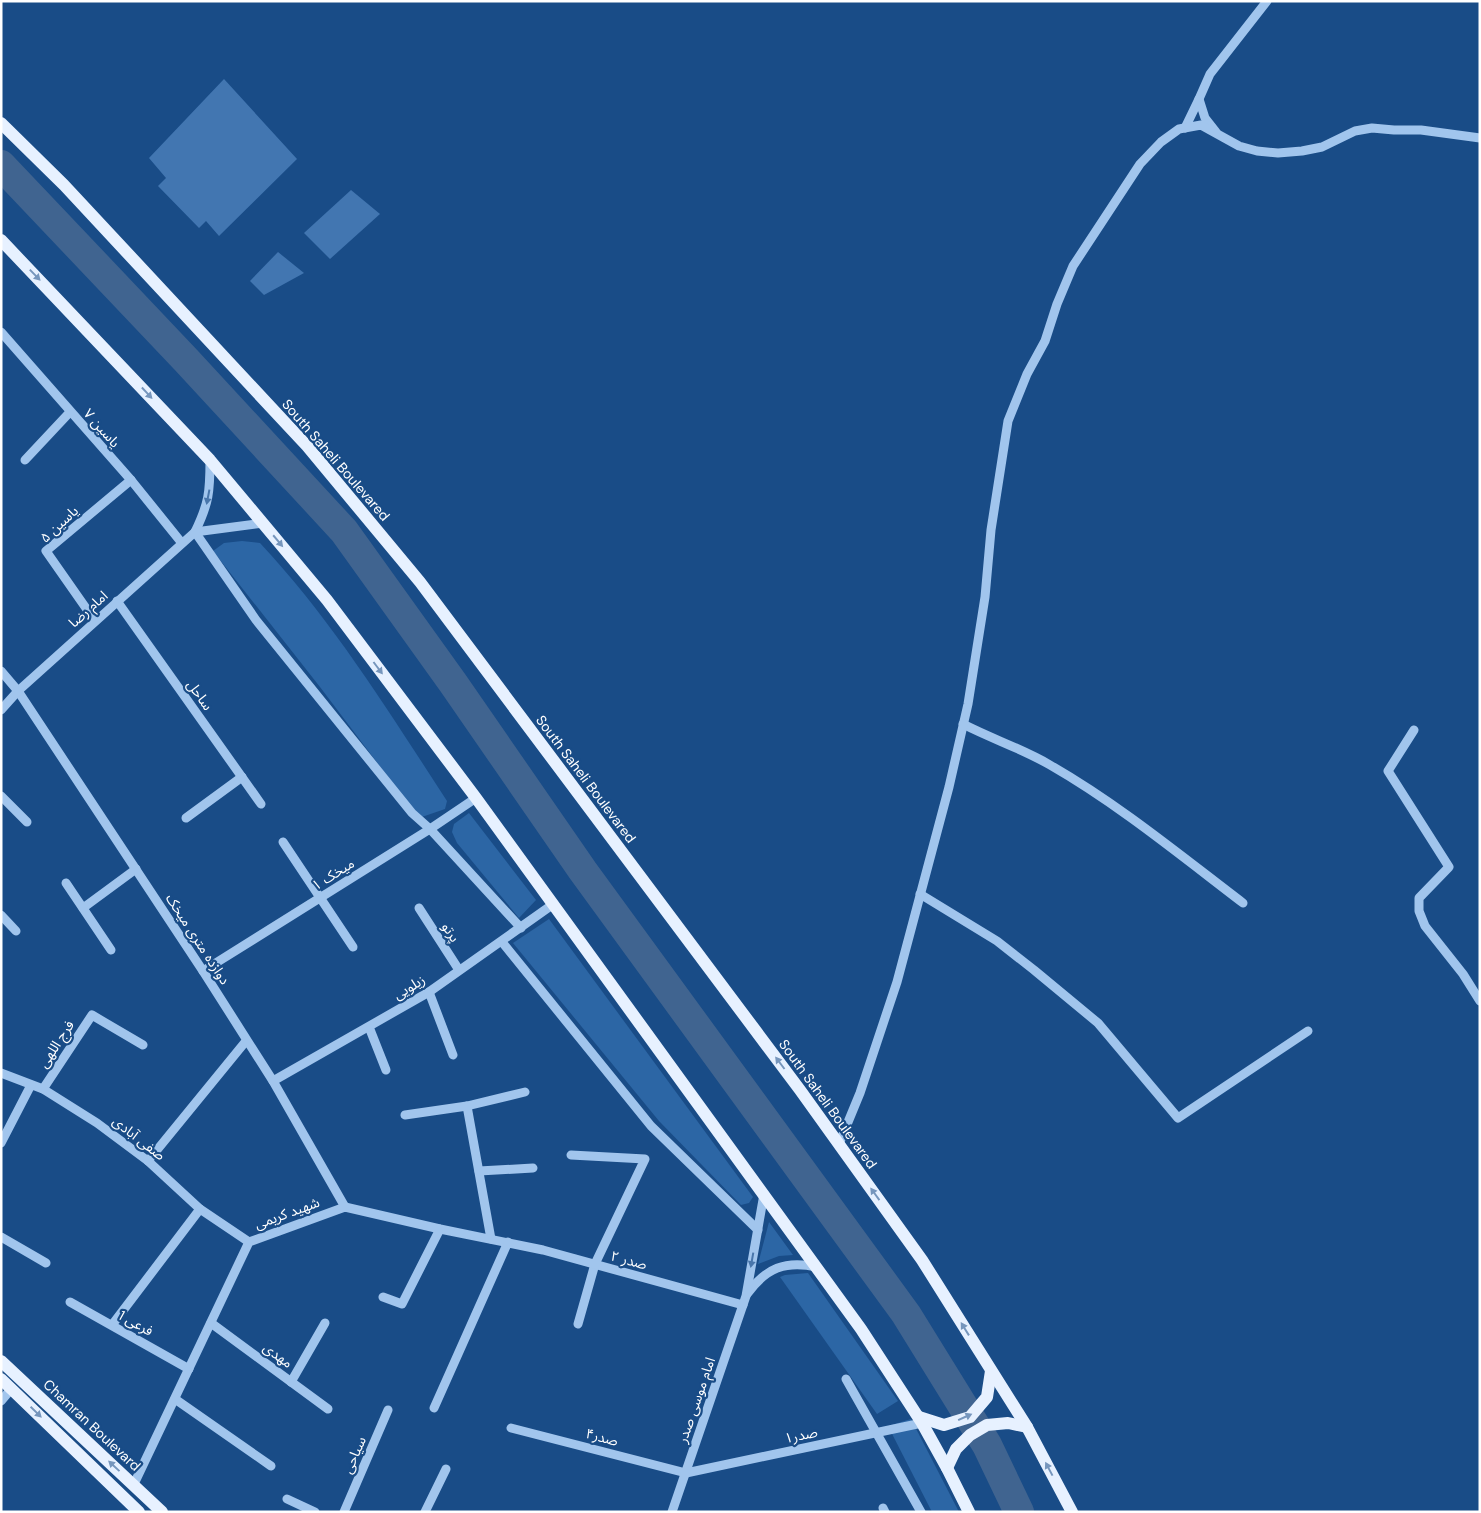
<svg xmlns="http://www.w3.org/2000/svg" width="1481" height="1513" font-family="'DM Sans','Noto Sans Arabic',sans-serif">
<style>
.green{fill:#2c66a5}
.lines{fill:none;stroke-linecap:round;stroke-linejoin:round}
.river{stroke:#406490;stroke-width:30}
.building{fill:#4276b1}
.minor{stroke:#a1c5ed;stroke-width:9}
.major{stroke:#e7f1ff;stroke-width:12}
.oneway{fill:#7696bd}
.oneway2{fill:#4976ab}
.labels{text-anchor:middle;stroke-width:4.5;stroke-linejoin:round;paint-order:stroke}
.street-label{font-size:14px;fill:#fff;stroke:#194c87}
</style>
<rect width="100%" height="100%" fill="#194c87"/>
<g class="green">
<path d="M242,541L260,543C333,621 389,712 447,801L445,809L419,818L320,687L213,551L224,543Z"/>
<polygon points="469,813 536,900 519,918 457,843 452,832 454,824"/>
<polygon points="549,919 753,1197 749,1203 741,1205 659,1121 513,943"/>
<polygon points="769,1222 793,1255 779,1256 758,1264"/>
<polygon points="808,1273 898,1401 877,1414 780,1277 785,1275"/>
<polygon points="911,1419 959,1512 932,1512 888,1426"/>
</g>
<g class="lines">
<polyline class="river" points="1,165 186,360 344,531 453,683 583,871 906,1314 987,1445 1019,1512"/>
</g>
<g class="building">
<polygon points="224,79 297,159 219,236 206,221 199,228 158,186 166,178 149,158"/>
<polygon points="351,190 380,214 330,259 304,233"/>
<polygon points="278,252 304,273 264,295 250,281"/>
</g>
<g class="lines">
<g class="minor">
<polyline points="1199,99 1210,74 1267,1"/>
<polyline points="1185,128 1199,99 1205,118 1216,132"/>
<polyline points="1,332 131,480 181,542"/>
<polyline points="25,460 70,412"/>
<polyline points="195,532 256,620 412,813 430,829 521,928"/>
<polyline points="195,532 263,523"/>
<polyline points="117,601 261,804"/>
<polyline points="95,621 46,551 131,480"/>
<polyline points="1,671 18,691 203,971 273,1081 345,1207"/>
<path d="M1,710L18,691L195,532C209,503 210,492 210,460"/>
<path d="M963,724C992,739 1023,749 1050,765C1118,804 1180,855 1243,903"/>
<polyline points="1414,730 1388,771 1449,867 1419,898 1419,911 1425,926 1463,974 1480,1001"/>
<polyline points="1,796 27,822"/>
<polyline points="186,818 242,777"/>
<polyline points="283,842 353,947"/>
<polyline points="66,883 111,950"/>
<polyline points="920,894 997,941 1034,970 1098,1023 1178,1118 1308,1031"/>
<polyline points="83,908 136,869"/>
<polyline points="419,908 459,970"/>
<polyline points="1,915 16,931"/>
<polyline points="502,942 651,1126 758,1230"/>
<polyline points="203,971 430,829 476,798"/>
<polyline points="429,992 453,1055"/>
<polyline points="369,1027 386,1070"/>
<polyline points="1,1073 43,1089 97,1123 148,1161 200,1209 249,1242"/>
<polyline points="273,1081 429,992 552,905"/>
<polyline points="43,1089 92,1015 143,1045"/>
<polyline points="467,1106 491,1239"/>
<polyline points="405,1115 467,1106 525,1092"/>
<polyline points="1,1143 31,1085"/>
<polyline points="839,1144 860,1093 897,982 949,787 968,704 985,597 991,530 1008,421 1027,374 1045,341 1057,304 1073,266 1140,164 1161,142 1179,129 1201,125 1239,146 1257,151 1278,153 1302,151 1322,147 1355,131 1372,128 1394,130 1421,130 1480,138"/>
<polyline points="571,1155 645,1159 595,1264 578,1324"/>
<polyline points="148,1161 246,1041"/>
<polyline points="479,1171 533,1168"/>
<polyline points="1,1237 46,1263"/>
<path d="M747,1294C766,1268 785,1260 817,1267"/>
<polyline points="383,1297 402,1304 440,1229"/>
<polyline points="70,1302 189,1369"/>
<polyline points="211,1323 328,1409"/>
<polyline points="112,1325 200,1209"/>
<polyline points="846,1379 921,1512"/>
<polyline points="291,1382 325,1323"/>
<polyline points="175,1399 271,1466"/>
<polyline points="1,1401 12,1388"/>
<polyline points="434,1408 508,1242"/>
<polyline points="511,1428 686,1473 922,1423"/>
<polyline points="134,1484 249,1242 345,1207 440,1229 543,1250 743,1305"/>
<polyline points="287,1499 315,1512"/>
<polyline points="883,1508 885,1512"/>
<polyline points="344,1512 388,1410"/>
<polyline points="425,1512 446,1469"/>
<polyline points="672,1512 746,1296 764,1194"/>
</g>
<g class="major">
<polyline points="1,123 64,185 307,446 420,582 800,1090 922,1260 1027,1427 1072,1512"/>
<polyline points="1,240 210,460 327,600 476,798 861,1329 922,1423 947,1468 969,1512"/>
<polyline points="1,1361 162,1512"/>
<polyline points="1,1379 139,1512"/>
<polyline points="919,1417 944,1425 970,1417 987,1397 991,1371"/>
<polyline points="947,1468 956,1449 970,1435 987,1425 1008,1423 1027,1427"/>
</g>
</g>
<defs><path id="oneway-solid" d="M-6-.8H1V-3.2L6.5 0L1 3.2V.8H-6Z" transform="scale(1.25)"/></defs>
<g class="oneway">
<use href="#oneway-solid" transform="translate(35 275) rotate(46)"/>
<use href="#oneway-solid" transform="translate(147 393) rotate(47)"/>
<use href="#oneway-solid" transform="translate(278 541) rotate(50)"/>
<use href="#oneway-solid" transform="translate(378 668) rotate(53)"/>
<use href="#oneway-solid" transform="translate(780 1063) rotate(-127)"/>
<use href="#oneway-solid" transform="translate(875 1194) rotate(-126)"/>
<use href="#oneway-solid" transform="translate(965 1329) rotate(-122)"/>
<use href="#oneway-solid" transform="translate(36 1412) rotate(44)"/>
<use href="#oneway-solid" transform="translate(965 1417) rotate(-24)"/>
<use href="#oneway-solid" transform="translate(114 1466) rotate(-137)"/>
<use href="#oneway-solid" transform="translate(1049 1469) rotate(-118)"/>
</g>
<g class="oneway2">
<use href="#oneway-solid" transform="translate(208 497) rotate(101)"/>
<use href="#oneway-solid" transform="translate(752 1260) rotate(100)"/>
</g>
<g class="labels">
<g class="street-label">
<text transform="translate(102 428) rotate(48)" y="5">یاسین ۷</text>
<text transform="translate(336 460) rotate(49)" y="5">South Saheli Boulevared</text>
<text transform="translate(59 524) rotate(-43)" y="5">یاسین ۵</text>
<text transform="translate(88 609) rotate(-42)" y="5">امام رضا</text>
<text transform="translate(200 695) rotate(55)" y="5">ساحل</text>
<text transform="translate(586 779) rotate(53)" y="5">South Saheli Boulevared</text>
<text transform="translate(333 874) rotate(-32)" y="5">میخک ۱</text>
<text transform="translate(451 932) rotate(57)" y="5">پرتو</text>
<text transform="translate(198 939) rotate(57)" y="5">دوازده متری میخک</text>
<text transform="translate(409 987) rotate(-31)" y="5">زیلویی</text>
<text transform="translate(56 1044) rotate(-57)" y="5">فرج اللهی</text>
<text transform="translate(828 1104) rotate(54)" y="5">South Saheli Boulevared</text>
<text transform="translate(139 1138) rotate(38)" y="5">صفی آبادی</text>
<text transform="translate(287 1213) rotate(-20)" y="5">شهید کریمی</text>
<text transform="translate(629 1260) rotate(15)" y="5">صدر ۲</text>
<text transform="translate(136 1323) rotate(29)" y="5">فرعی 1</text>
<text transform="translate(278 1355) rotate(36)" y="5">مهدی</text>
<text transform="translate(696 1400) rotate(-71)" y="5">امام موسی صدر</text>
<text transform="translate(92 1425) rotate(43)" y="5">Chamran Boulevard</text>
<text transform="translate(801 1435) rotate(-12)" y="5">صدر۱</text>
<text transform="translate(602 1437) rotate(15)" y="5">صدر۴</text>
<text transform="translate(354 1455) rotate(-67)" y="5">سیاحی</text>
</g>
</g>
<rect width="1481" height="1513" fill="none" stroke="#ffffff" stroke-width="5"/>
</svg>
